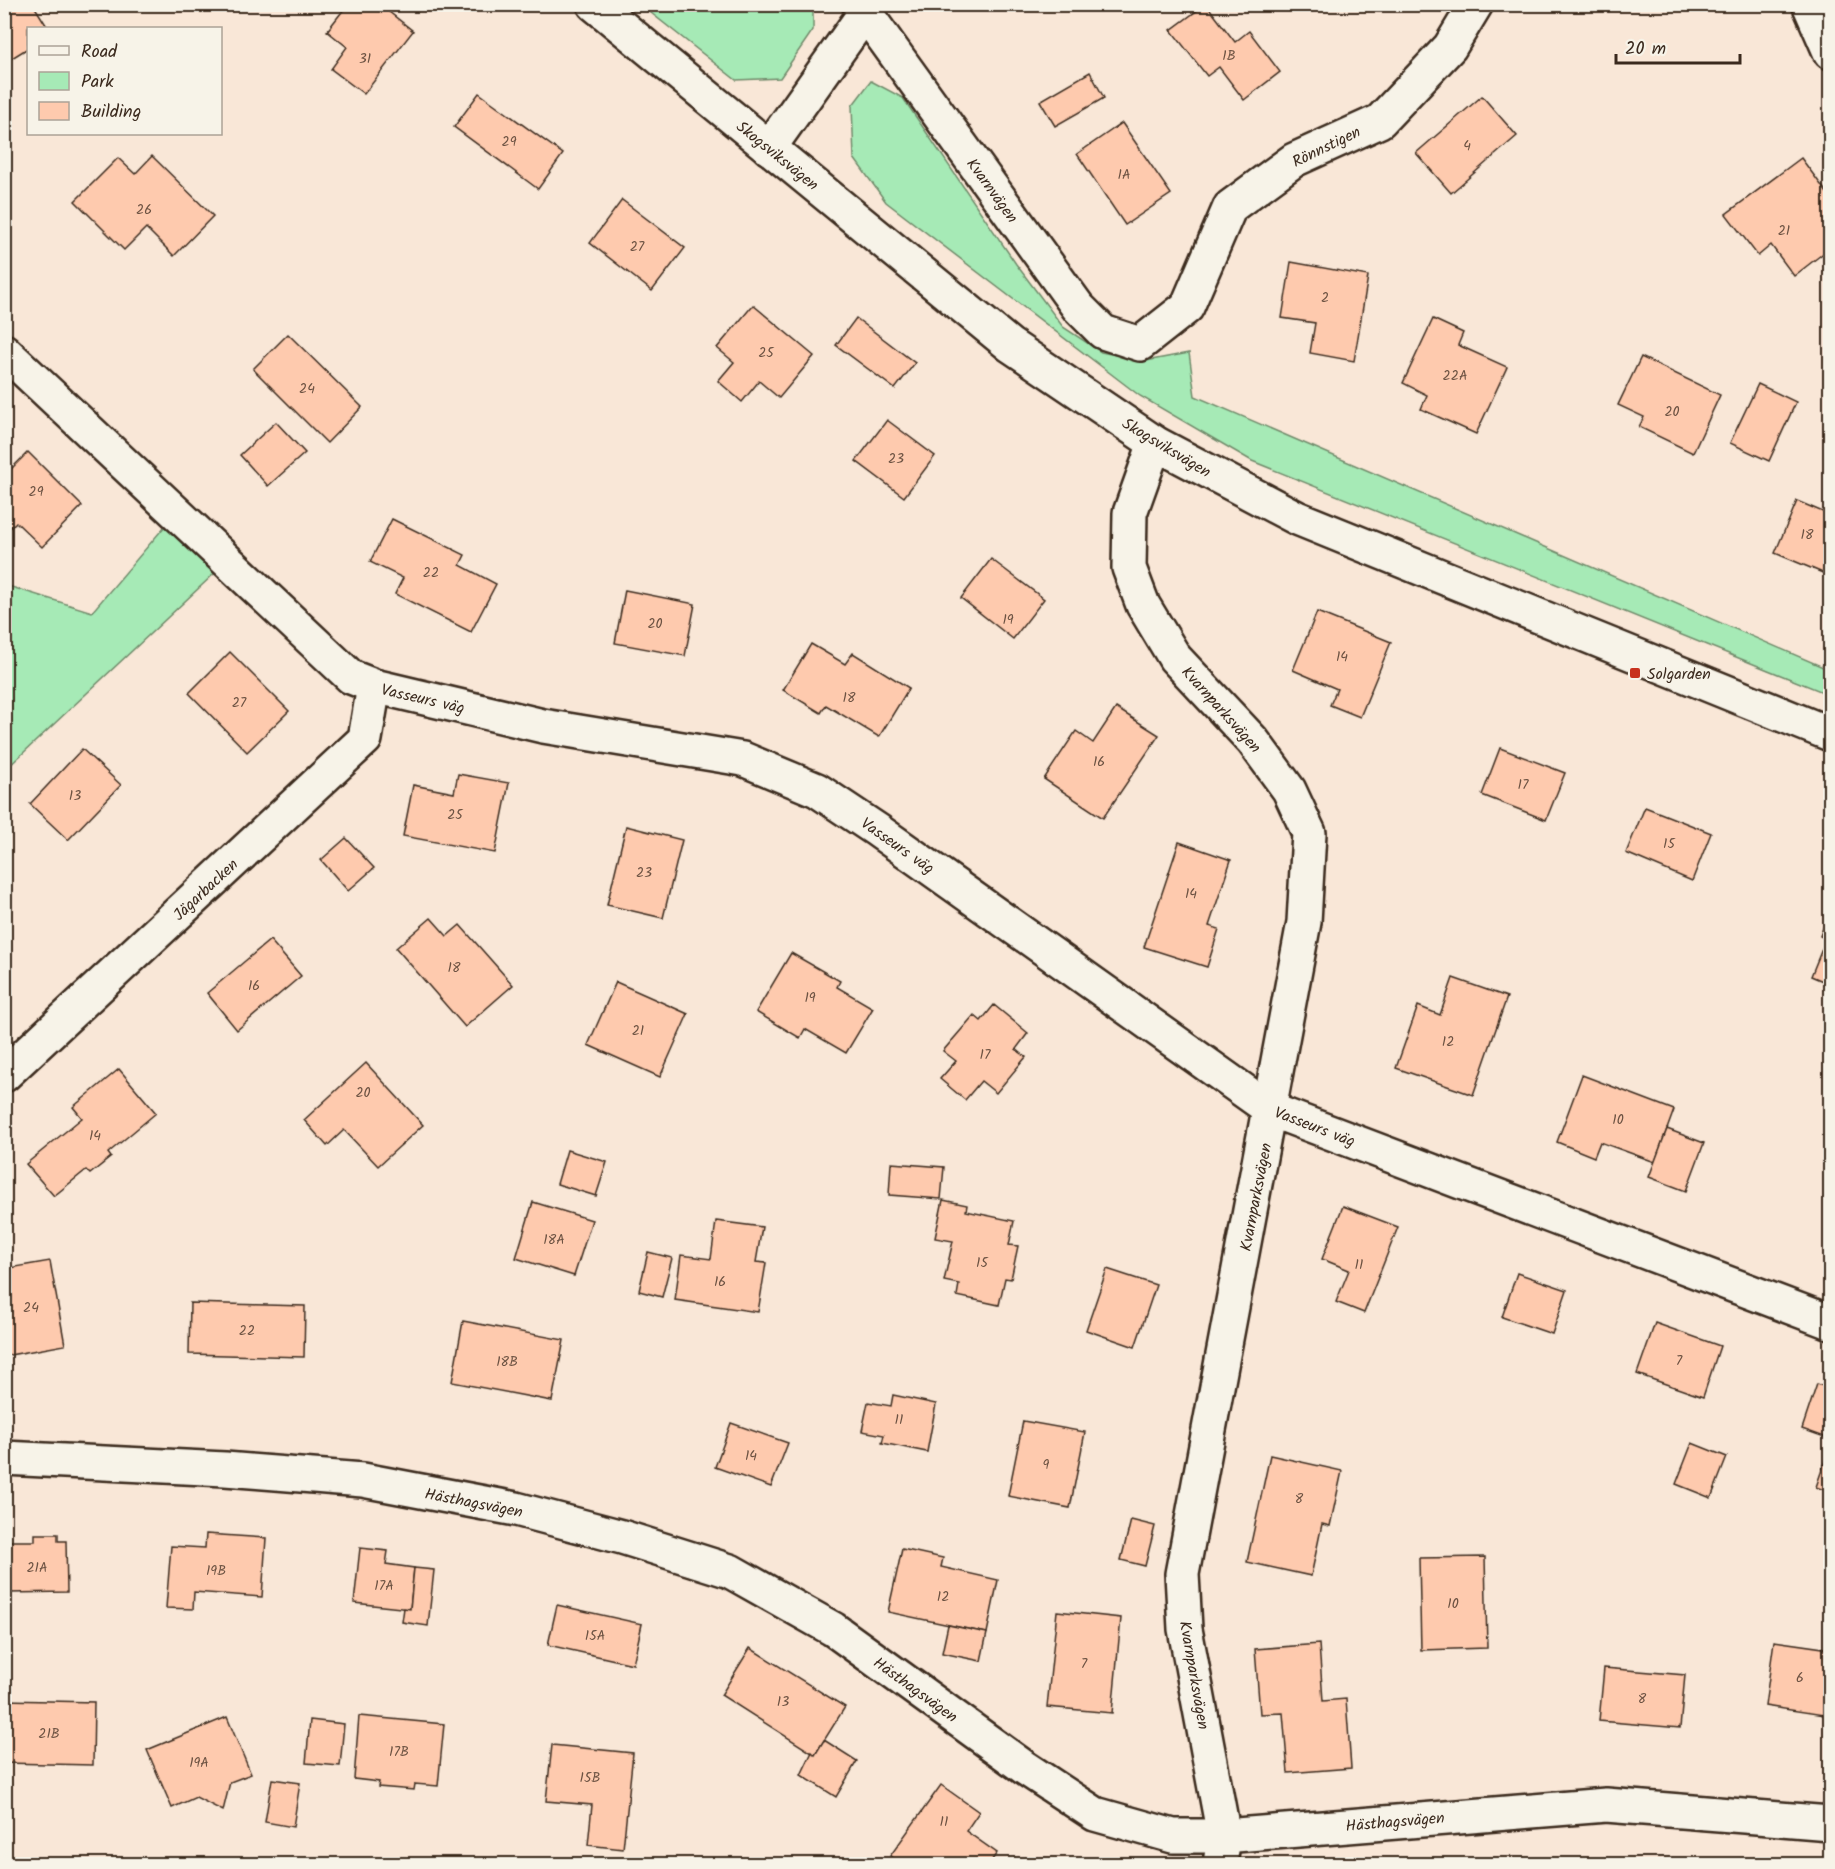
<svg xmlns="http://www.w3.org/2000/svg" width="1835" height="1869" font-family="Kalam,sans-serif">
<style>
.green{fill:#a6eab6;stroke:#708a6a;stroke-width:1.5}
.building{fill:#fecaae;stroke:#3b2a1e;stroke-width:1.5}
.lines{fill:none;stroke-linecap:round;stroke-linejoin:round}
.minor-casing{stroke:#3b2a1e;stroke-width:38}
.tertiary-casing{stroke:#3b2a1e;stroke-width:38}
.minor{stroke:#f7f3e8;stroke-width:33}
.tertiary{stroke:#f7f3e8;stroke-width:33}
.poi-dot{fill:#c8321e;stroke:#f7f3e8;stroke-width:2}
.labels{text-anchor:middle;stroke-width:4.5;stroke-linejoin:round;paint-order:stroke}
.number-label{font-size:14px;fill:#6c5242}
.street-label{font-size:16px;fill:#3b2a1e;stroke:#f7f3e8}
.poi-label{font-size:16px;fill:#3b2a1e;stroke:#f7f3e8;text-anchor:start}
</style>
<rect width="100%" height="100%" fill="#f9e7d7"/>
<filter id="ink" filterUnits="userSpaceOnUse"><feTurbulence type="fractalNoise" baseFrequency=".0167" numOctaves="2"/><feDisplacementMap in="SourceGraphic" scale="12" xChannelSelector="R" yChannelSelector="G"/><feConvolveMatrix kernelMatrix="1 2 1 2 8 2 1 2 1" color-interpolation-filters="sRGB"/></filter>
<g filter="url(#ink)">
<g class="green">
<polygon points="641,5 813,5 813,30 780,78 736,80"/>
<polygon points="871,81 903,98 1016,264 1063,327 1101,352 1146,361 1189,353 1195,396 1830,670 1830,695 1252,461 1140,396 886,202 854,158 852,106"/>
<polygon points="165,526 216,572 5,770 5,585 92,612"/>
</g>
<g class="building">
<polygon points="4,4 33,4 48,28 28,28 28,48 4,63"/>
<polygon points="348,4 379,4 413,31 364,94 331,69 347,47 327,31"/>
<polygon points="1206,4 1235,42 1249,31 1280,72 1244,100 1219,67 1207,76 1171,30"/>
<polygon points="1090,72 1104,98 1055,126 1040,101"/>
<polygon points="479,93 563,154 538,189 454,127"/>
<polygon points="1482,96 1517,136 1451,193 1416,153"/>
<polygon points="1122,123 1171,194 1125,225 1077,154"/>
<polygon points="152,156 213,216 174,256 146,228 124,250 75,201 118,158 135,174"/>
<polygon points="1801,158 1830,197 1830,248 1794,276 1771,245 1758,256 1726,214"/>
<polygon points="622,200 685,248 652,291 590,243"/>
<polygon points="1291,262 1368,276 1354,361 1310,353 1315,323 1282,318"/>
<polygon points="753,305 814,356 779,398 759,381 742,402 718,381 734,362 717,348"/>
<polygon points="856,318 915,363 895,389 836,345"/>
<polygon points="1433,319 1463,333 1458,345 1507,367 1476,434 1421,409 1427,395 1403,383"/>
<polygon points="288,334 362,407 327,443 253,369"/>
<polygon points="1641,357 1720,395 1693,453 1639,427 1644,417 1618,405"/>
<polygon points="1758,384 1796,402 1769,461 1730,443"/>
<polygon points="887,420 935,456 904,497 856,461"/>
<polygon points="276,422 305,453 268,486 240,455"/>
<polygon points="28,452 82,506 42,547 16,522 4,534 4,476"/>
<polygon points="1797,501 1830,515 1830,576 1775,553"/>
<polygon points="392,519 465,555 460,565 496,584 471,632 395,594 403,578 370,562"/>
<polygon points="991,559 1044,599 1013,639 961,598"/>
<polygon points="625,590 695,604 685,656 615,643"/>
<polygon points="1317,612 1391,642 1360,717 1330,705 1337,689 1293,670"/>
<polygon points="811,644 845,664 853,653 909,688 879,737 826,705 821,713 783,690"/>
<polygon points="230,652 289,711 247,752 189,693"/>
<polygon points="1116,708 1159,735 1103,818 1044,779 1076,731 1093,743"/>
<polygon points="1500,748 1565,773 1546,820 1482,795"/>
<polygon points="82,749 121,785 68,840 30,804"/>
<polygon points="458,774 509,783 495,853 403,836 413,785 454,793"/>
<polygon points="1645,807 1711,833 1692,881 1626,853"/>
<polygon points="626,826 682,840 663,918 607,905"/>
<polygon points="346,838 374,868 348,891 321,860"/>
<polygon points="1179,842 1231,860 1209,926 1219,929 1207,967 1144,947"/>
<polygon points="1830,910 1830,984 1811,976 1826,939 1820,936"/>
<polygon points="431,918 447,936 460,925 513,985 465,1027 396,948"/>
<polygon points="270,940 301,976 237,1030 207,993"/>
<polygon points="791,953 840,981 837,987 873,1008 846,1053 805,1029 800,1038 756,1012"/>
<polygon points="1453,978 1507,997 1473,1095 1396,1068 1418,1006 1440,1015"/>
<polygon points="616,982 688,1014 660,1077 588,1045"/>
<polygon points="994,1005 1028,1033 1016,1049 1026,1057 996,1093 981,1081 965,1100 940,1079 956,1061 943,1051 974,1015 981,1021"/>
<polygon points="366,1063 423,1125 378,1166 344,1130 327,1146 304,1120"/>
<polygon points="119,1069 156,1113 108,1153 111,1157 90,1174 86,1170 54,1196 26,1164 82,1118 73,1107"/>
<polygon points="1582,1075 1674,1110 1655,1162 1600,1142 1594,1157 1557,1142"/>
<polygon points="1667,1129 1704,1143 1686,1191 1649,1177"/>
<polygon points="567,1150 607,1162 596,1196 557,1184"/>
<polygon points="891,1163 944,1167 941,1199 889,1195"/>
<polygon points="943,1200 967,1205 966,1211 1014,1221 1009,1245 1018,1246 1011,1279 1005,1278 999,1305 957,1296 959,1284 944,1281 953,1241 935,1238"/>
<polygon points="533,1202 592,1220 574,1276 516,1258"/>
<polygon points="1343,1206 1398,1227 1364,1313 1336,1302 1349,1270 1322,1259"/>
<polygon points="716,1221 762,1227 756,1262 766,1263 758,1312 675,1300 681,1255 711,1259"/>
<polygon points="648,1252 672,1258 662,1297 639,1291"/>
<polygon points="50,1261 65,1345 4,1356 4,1269"/>
<polygon points="1107,1269 1156,1285 1135,1347 1086,1330"/>
<polygon points="1517,1273 1567,1290 1552,1334 1502,1317"/>
<polygon points="190,1303 305,1306 304,1357 189,1354"/>
<polygon points="463,1321 564,1340 552,1401 452,1382"/>
<polygon points="1655,1323 1720,1346 1703,1397 1637,1374"/>
<polygon points="1817,1384 1830,1388 1830,1439 1802,1429"/>
<polygon points="893,1395 936,1404 927,1452 882,1443 884,1435 862,1431 868,1402 891,1406"/>
<polygon points="1023,1421 1085,1432 1070,1508 1008,1496"/>
<polygon points="731,1423 788,1443 771,1487 715,1467"/>
<polygon points="1692,1443 1727,1457 1711,1498 1676,1484"/>
<polygon points="1830,1446 1830,1492 1816,1487"/>
<polygon points="1270,1455 1342,1471 1330,1526 1322,1524 1311,1576 1247,1562"/>
<polygon points="1131,1520 1155,1526 1145,1566 1121,1560"/>
<polygon points="35,1534 58,1534 58,1541 66,1541 67,1592 8,1593 7,1541 35,1541"/>
<polygon points="206,1534 266,1538 262,1597 194,1592 193,1609 166,1608 171,1546 205,1548"/>
<polygon points="360,1548 388,1551 386,1564 414,1568 410,1609 354,1603"/>
<polygon points="902,1549 943,1558 941,1567 998,1580 987,1633 888,1612"/>
<polygon points="1485,1557 1487,1648 1421,1650 1419,1558"/>
<polygon points="414,1568 434,1570 428,1626 402,1622 404,1608 410,1609"/>
<polygon points="557,1605 642,1624 633,1664 548,1645"/>
<polygon points="1057,1611 1121,1618 1112,1713 1047,1707"/>
<polygon points="948,1625 987,1633 981,1661 942,1653"/>
<polygon points="1774,1641 1830,1649 1830,1716 1765,1706"/>
<polygon points="1319,1644 1323,1701 1346,1699 1351,1768 1288,1773 1283,1713 1260,1714 1255,1649"/>
<polygon points="750,1648 845,1707 815,1755 721,1695"/>
<polygon points="1604,1668 1685,1675 1680,1728 1599,1721"/>
<polygon points="4,1700 94,1702 93,1765 4,1763"/>
<polygon points="359,1716 444,1724 438,1786 415,1784 414,1790 378,1787 379,1782 354,1779"/>
<polygon points="227,1717 251,1774 230,1782 223,1811 196,1797 172,1808 147,1750"/>
<polygon points="310,1720 344,1724 340,1766 306,1763"/>
<polygon points="824,1740 857,1761 836,1797 801,1775 812,1752 815,1755"/>
<polygon points="552,1745 633,1753 623,1849 588,1845 592,1805 546,1801"/>
<polygon points="272,1779 300,1783 293,1827 265,1822"/>
<polygon points="941,1785 979,1812 966,1831 997,1853 989,1864 902,1864 890,1856"/>
</g>
<g class="lines">
<g class="minor-casing">
<g id="minor">
<polyline points="859,4 1078,307 1103,332 1140,344 1187,307 1230,207 1294,160 1380,121 1450,47 1476,4"/>
<polyline points="769,148 865,13"/>
<polyline points="4,351 351,677 374,686 543,726 743,759 817,790 877,830 1271,1110 1830,1322"/>
<polyline points="1155,443 1130,513 1129,568 1143,605 1175,658 1253,741 1289,790 1309,833 1304,922 1182,1574 1185,1629 1224,1836 1220,1864"/>
<polyline points="4,1075 365,739 374,686"/>
<polyline points="4,1458 225,1469 363,1480 516,1509 622,1537 730,1571 833,1629 1025,1768 1095,1814 1173,1836 1224,1836 1606,1805 1830,1823"/>
</g>
</g>
<g class="tertiary-casing">
<g id="tertiary">
<polyline points="594,4 1010,345 1155,443 1297,518 1830,734"/>
<polyline points="1809,4 1830,52"/>
</g>
</g>
<use href="#minor" class="minor"/>
<use href="#tertiary" class="tertiary"/>
</g>
</g>
<rect class="poi-dot" x="1629" y="667" width="12" height="12" rx="3"/>
<g class="labels">
<g class="number-label">
<text x="1229" y="60">1B</text>
<text x="365" y="63">31</text>
<text x="509" y="146">29</text>
<text x="1467" y="150">4</text>
<text x="1124" y="179">1A</text>
<text x="144" y="214">26</text>
<text x="1784" y="235">21</text>
<text x="637" y="251">27</text>
<text x="1325" y="302">2</text>
<text x="766" y="357">25</text>
<text x="1455" y="380">22A</text>
<text x="307" y="393">24</text>
<text x="1672" y="416">20</text>
<text x="896" y="463">23</text>
<text x="36" y="496">29</text>
<text x="1807" y="539">18</text>
<text x="431" y="577">22</text>
<text x="1008" y="624">19</text>
<text x="655" y="628">20</text>
<text x="1342" y="661">14</text>
<text x="849" y="702">18</text>
<text x="239" y="707">27</text>
<text x="1099" y="766">16</text>
<text x="1523" y="789">17</text>
<text x="75" y="800">13</text>
<text x="455" y="819">25</text>
<text x="1669" y="848">15</text>
<text x="644" y="877">23</text>
<text x="1191" y="898">14</text>
<text x="454" y="972">18</text>
<text x="254" y="990">16</text>
<text x="810" y="1002">19</text>
<text x="638" y="1035">21</text>
<text x="1448" y="1046">12</text>
<text x="985" y="1059">17</text>
<text x="363" y="1097">20</text>
<text x="1618" y="1124">10</text>
<text x="95" y="1140">14</text>
<text x="554" y="1244">18A</text>
<text x="982" y="1267">15</text>
<text x="1359" y="1269">11</text>
<text x="720" y="1286">16</text>
<text x="31" y="1312">24</text>
<text x="247" y="1335">22</text>
<text x="1679" y="1365">7</text>
<text x="507" y="1366">18B</text>
<text x="899" y="1424">11</text>
<text x="751" y="1460">14</text>
<text x="1046" y="1469">9</text>
<text x="1299" y="1503">8</text>
<text x="37" y="1572">21A</text>
<text x="216" y="1575">19B</text>
<text x="384" y="1590">17A</text>
<text x="943" y="1601">12</text>
<text x="1453" y="1608">10</text>
<text x="595" y="1640">15A</text>
<text x="1084" y="1668">7</text>
<text x="1800" y="1682">6</text>
<text x="1642" y="1703">8</text>
<text x="783" y="1706">13</text>
<text x="49" y="1738">21B</text>
<text x="399" y="1756">17B</text>
<text x="199" y="1767">19A</text>
<text x="590" y="1782">15B</text>
<text x="944" y="1826">11</text>
</g>
<g class="street-label">
<text transform="translate(1326 146) rotate(-26)" y="6">Rönnstigen</text>
<text transform="translate(778 155) rotate(39)" y="6">Skogsviksvägen</text>
<text transform="translate(993 190) rotate(54)" y="6">Kvarnvägen</text>
<text transform="translate(1167 447) rotate(31)" y="6">Skogsviksvägen</text>
<text transform="translate(423 698) rotate(13)" y="6">Vasseurs väg</text>
<text transform="translate(1222 709) rotate(48)" y="6">Kvarnparksvägen</text>
<text transform="translate(898 845) rotate(35)" y="6">Vasseurs väg</text>
<text transform="translate(205 889) rotate(-43)" y="6">Jägarbacken</text>
<text transform="translate(1315 1126) rotate(21)" y="6">Vasseurs väg</text>
<text transform="translate(1255 1197) rotate(-79)" y="6">Kvarnparksvägen</text>
<text transform="translate(474 1502) rotate(11)" y="6">Hästhagsvägen</text>
<text transform="translate(1195 1675) rotate(80)" y="6">Kvarnparksvägen</text>
<text transform="translate(916 1689) rotate(36)" y="6">Hästhagsvägen</text>
<text transform="translate(1395 1821) rotate(-5)" y="6">Hästhagsvägen</text>
</g>
<g class="poi-label">
<text x="1647" y="679">Solgarden</text>
</g>
</g>
<rect width="1835" height="1869" fill="none" stroke="#f7f3e8" stroke-width="24"/>
<rect x="12" y="12" width="1811" height="1845" fill="none" stroke="#3b2a1e" stroke-width="2" filter="url(#ink)"/>
<rect x="27" y="27" width="195" height="108" fill="#f7f3e8" stroke="#aca397" stroke-width="1.5"/>
<rect x="39" y="46" width="30" height="9" fill="#f7f3e8" stroke="#aca397" stroke-width="1.5"/>
<text x="81" y="57" font-size="18" fill="#3b2a1e">Road</text>
<rect x="39" y="72" width="30" height="18" fill="#a6eab6" stroke="#aca397" stroke-width="1.5"/>
<text x="81" y="87" font-size="18" fill="#3b2a1e">Park</text>
<rect x="39" y="102" width="30" height="18" fill="#fecaae" stroke="#aca397" stroke-width="1.5"/>
<text x="81" y="117" font-size="18" fill="#3b2a1e">Building</text>
<path d="M1616 54v9h124v-9" fill="none" stroke="#3b2a1e" stroke-width="3"/>
<text x="1625" y="54" font-size="18" fill="#3b2a1e" stroke="#f7f3e8" stroke-width="4.5" paint-order="stroke">20 m</text>
</svg>
